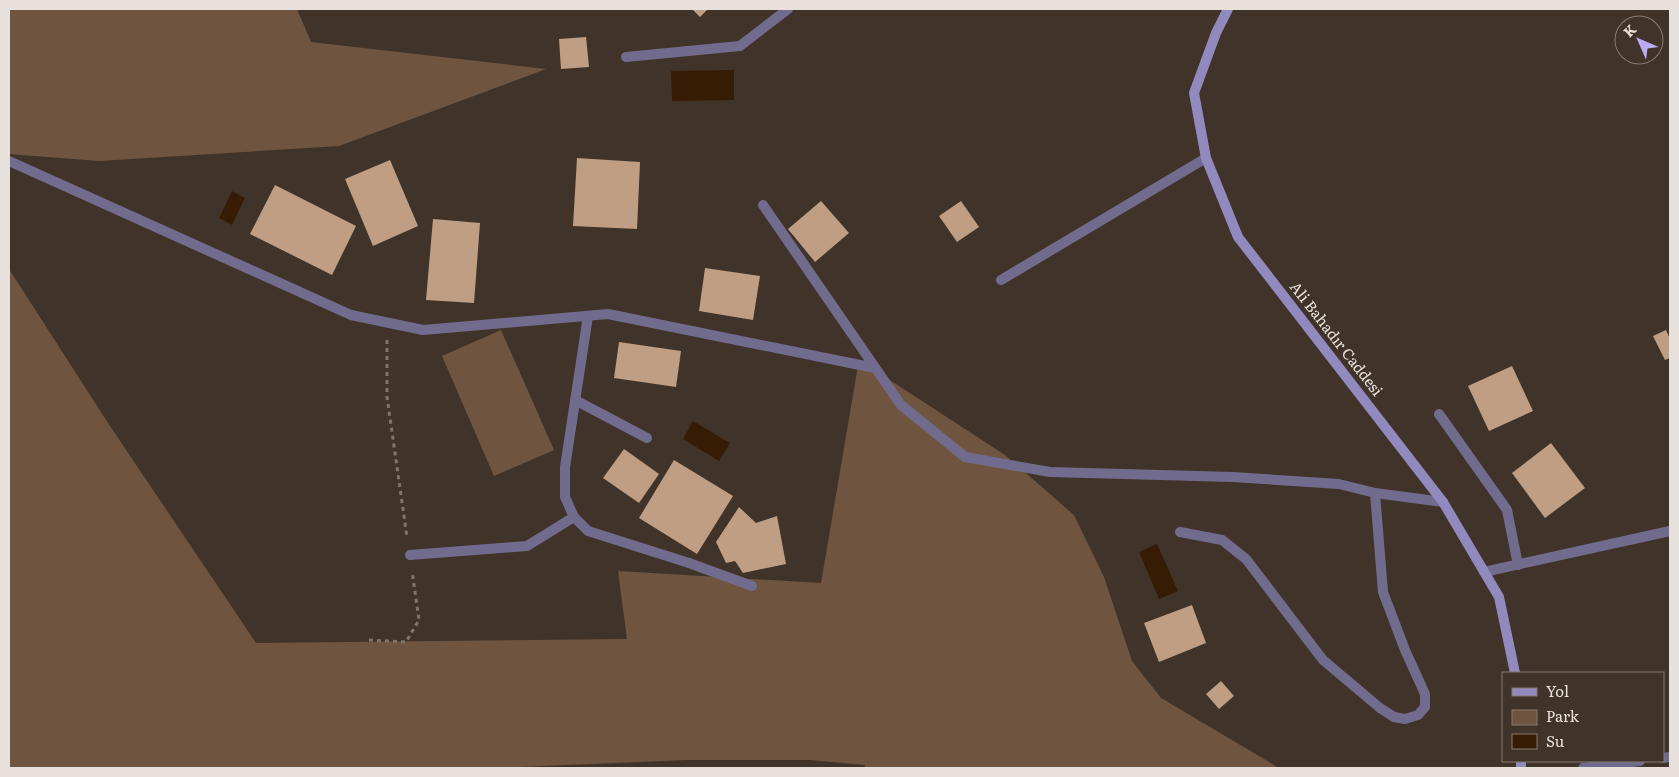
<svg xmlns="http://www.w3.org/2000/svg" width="1679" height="777" font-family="Literata,serif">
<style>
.green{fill:#6f553f}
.water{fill:#361c04}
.building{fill:#bf9e83}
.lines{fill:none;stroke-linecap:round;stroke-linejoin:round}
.path{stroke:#7f756d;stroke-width:3;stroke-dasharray:4 4;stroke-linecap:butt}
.service{stroke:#716c8d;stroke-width:10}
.minor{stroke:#716c8d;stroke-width:10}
.secondary{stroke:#9289be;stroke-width:10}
.labels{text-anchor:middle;stroke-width:5;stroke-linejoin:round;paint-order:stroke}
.street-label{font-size:15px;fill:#e8e1db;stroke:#40342a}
</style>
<rect width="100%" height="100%" fill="#40342a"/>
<g class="green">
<polygon points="9,9 297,9 311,42 546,69 339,146 99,161 9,154"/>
<polygon points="9,269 108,423 256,643 627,639 618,571 821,583 859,360 1005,455 1074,515 1104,577 1132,661 1161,698 1279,768 864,768 865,765 810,760 686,760 498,768 9,768"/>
<polygon points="501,330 554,450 494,476 442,356"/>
</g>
<g class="water">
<polygon points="734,70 734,100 672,101 671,71"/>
<polygon points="232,191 245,198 232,225 219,218"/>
<polygon points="693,421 730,443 719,461 683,439"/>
<polygon points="1157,544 1178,591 1159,599 1139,552"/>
</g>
<g class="building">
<polygon points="692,9 708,9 700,17"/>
<polygon points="586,37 589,67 561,69 559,39"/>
<polygon points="577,158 640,162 637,229 573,226"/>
<polygon points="390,160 418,226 373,246 345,179"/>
<polygon points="275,185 356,226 332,275 250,234"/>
<polygon points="821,201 849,233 815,262 788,229"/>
<polygon points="961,201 979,227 957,242 939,216"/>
<polygon points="433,219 480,223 474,303 426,300"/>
<polygon points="705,268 760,276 753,320 699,311"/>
<polygon points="1666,330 1670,339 1670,358 1665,360 1653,336"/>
<polygon points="619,342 681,351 676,387 614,378"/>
<polygon points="1512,366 1533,411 1489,431 1468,386"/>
<polygon points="1551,443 1585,488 1545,518 1512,473"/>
<polygon points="624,449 659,474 639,503 603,478"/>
<polygon points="674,460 733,496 697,554 639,518"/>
<polygon points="739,507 756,523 777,516 786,564 743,573 735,561 726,563 716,542"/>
<polygon points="1192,605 1206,643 1159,662 1144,623"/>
<polygon points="1221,681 1234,696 1219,709 1206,694"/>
</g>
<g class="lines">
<g class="path">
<polyline points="387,340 387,397 407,537"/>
<polyline points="369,640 406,642 419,620 412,571"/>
</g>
<g class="service">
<polyline points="1663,758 1670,757"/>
<polyline points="1583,768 1640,761"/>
</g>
<g class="minor">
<polyline points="626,57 740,46 788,9"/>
<polyline points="9,161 351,315 423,330 608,314 875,368"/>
<polyline points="763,205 901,405 965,457 1050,472 1233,477 1339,484 1375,493 1443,502"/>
<polyline points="1001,280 1206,158"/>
<polyline points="588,316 565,467 565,497 574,517 588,531 689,563 752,586"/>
<polyline points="575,400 647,438"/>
<polyline points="1439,414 1507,510 1518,565"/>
<polyline points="1180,532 1222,540 1246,559 1323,660 1380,708 1394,717 1405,719 1418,715 1425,707 1425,694 1405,650 1383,592 1375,493"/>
<polyline points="410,555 527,546 574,517"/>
<polyline points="1484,572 1670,531"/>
</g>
<g class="secondary">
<polyline points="1228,9 1216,33 1194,93 1206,158 1238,237 1443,502 1499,597 1515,673"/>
<polyline points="1521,761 1521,768"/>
</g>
</g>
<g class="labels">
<g class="street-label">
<text transform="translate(1336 339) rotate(52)" y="5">Ali Bahadır Caddesi</text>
</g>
</g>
<rect width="1679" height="777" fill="none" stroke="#e8e1db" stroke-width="20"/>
<rect x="1502" y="672" width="162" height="90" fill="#40342a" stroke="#837971"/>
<rect x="1512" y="688" width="25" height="8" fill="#9289be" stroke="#837971"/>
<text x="1546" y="697" font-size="15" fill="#e8e1db">Yol</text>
<rect x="1512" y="710" width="25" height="15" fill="#6f553f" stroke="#837971"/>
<text x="1546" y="722" font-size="15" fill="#e8e1db">Park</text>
<rect x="1512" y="734" width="25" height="15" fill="#361c04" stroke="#837971"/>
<text x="1546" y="747" font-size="15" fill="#e8e1db">Su</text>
<g transform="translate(1639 40) rotate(315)"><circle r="24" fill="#40342a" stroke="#837971"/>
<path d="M0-4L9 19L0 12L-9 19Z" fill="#b9abf7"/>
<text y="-8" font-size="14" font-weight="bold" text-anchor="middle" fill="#e8e1db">K</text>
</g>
</svg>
